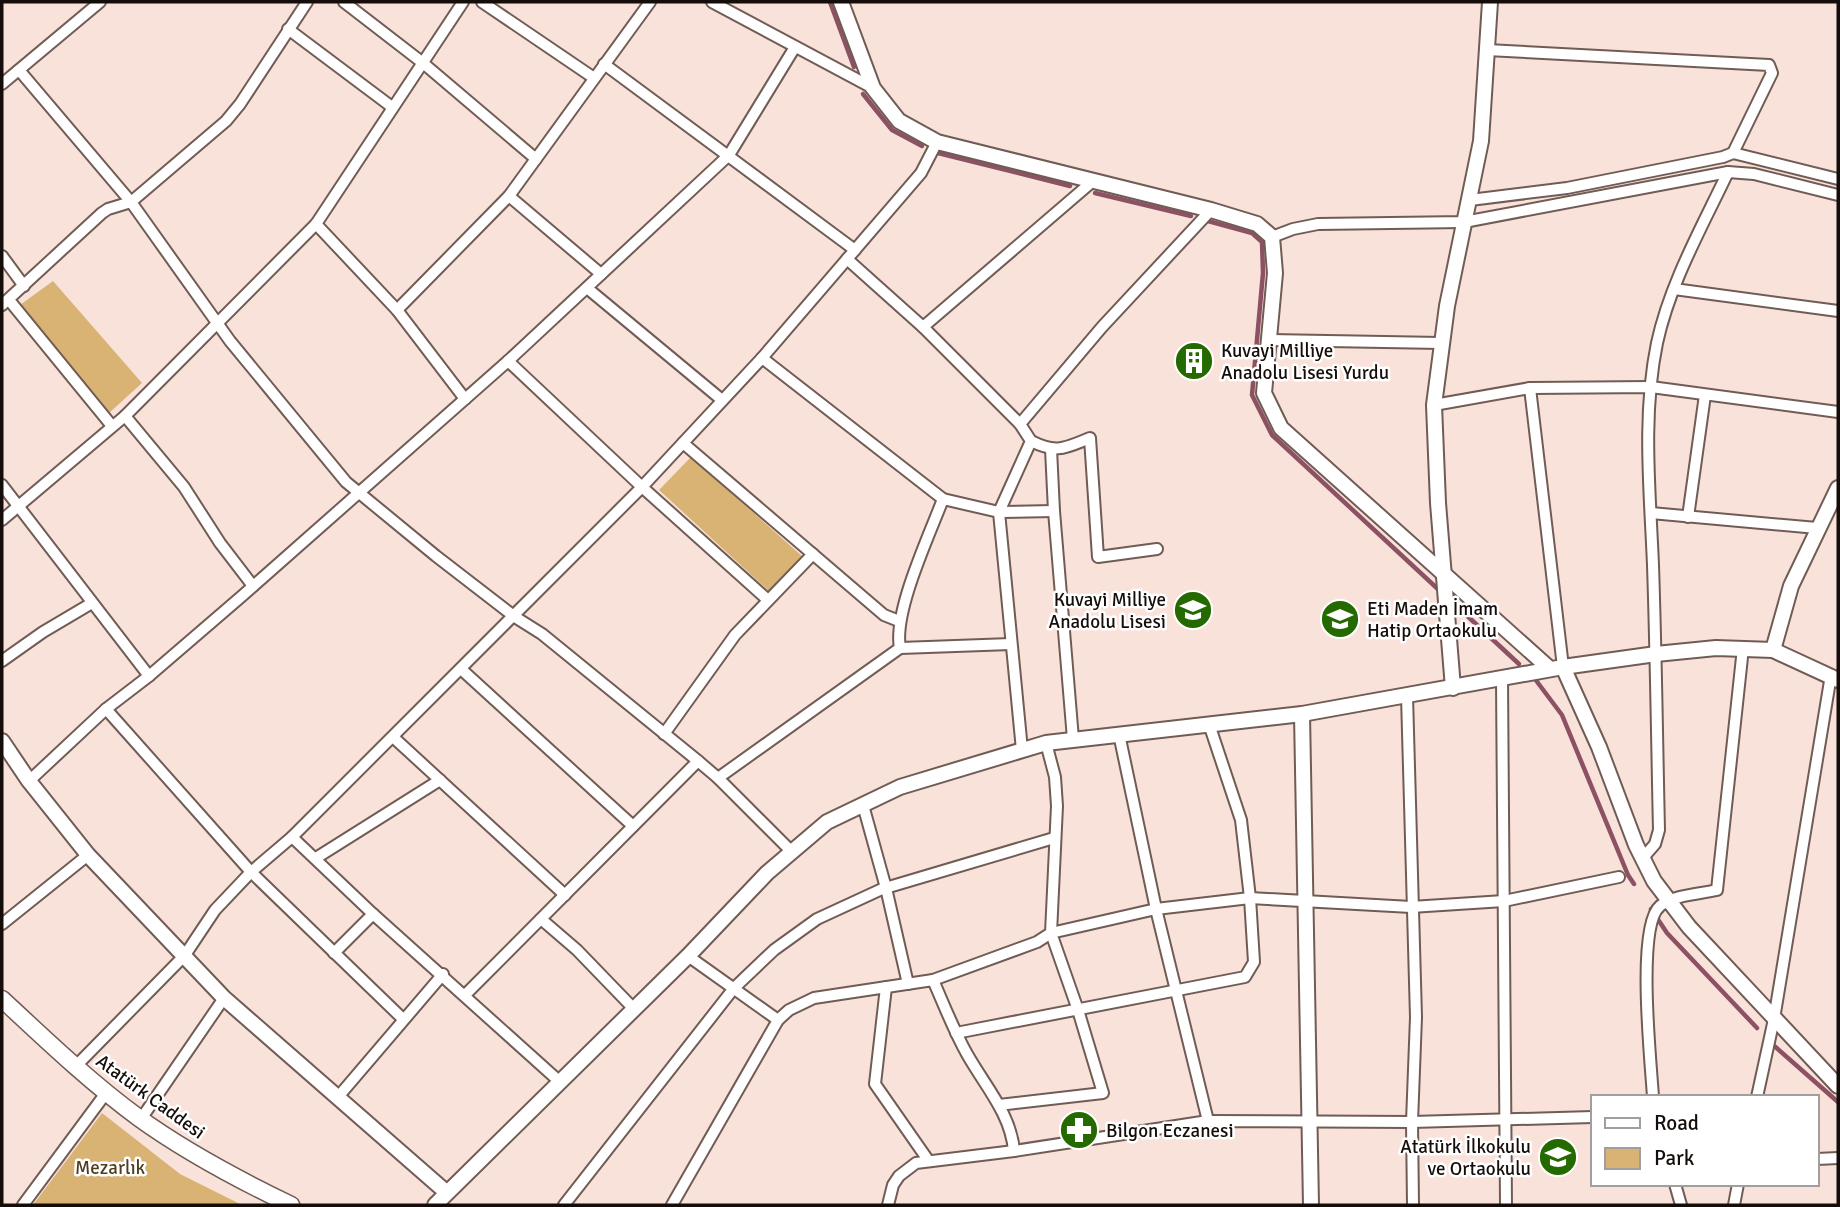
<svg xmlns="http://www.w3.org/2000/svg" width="1840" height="1207" font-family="Signika,sans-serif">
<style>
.green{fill:#d9b373}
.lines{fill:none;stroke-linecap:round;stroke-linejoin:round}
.stream{stroke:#8c5263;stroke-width:4.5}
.minor-casing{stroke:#705c55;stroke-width:14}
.tertiary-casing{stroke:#705c55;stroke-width:18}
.secondary-casing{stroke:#705c55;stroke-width:19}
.minor{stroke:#fff;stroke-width:10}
.tertiary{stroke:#fff;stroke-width:14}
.secondary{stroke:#fff;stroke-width:16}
.labels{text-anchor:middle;stroke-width:5;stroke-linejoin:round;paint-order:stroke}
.poi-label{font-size:19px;fill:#140d0a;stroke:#fff;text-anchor:start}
.street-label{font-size:19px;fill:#140d0a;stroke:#fff}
.park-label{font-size:19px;fill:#503d1e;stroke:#fff}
</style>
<rect width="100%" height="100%" fill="#f9e2da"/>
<g class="green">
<polygon points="53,281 142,383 109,413 20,305"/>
<polygon points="691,457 803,557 769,591 659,490"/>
<polygon points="102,1113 180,1174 242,1205 33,1205"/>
</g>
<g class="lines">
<g class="stream">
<polyline points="830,2 854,67"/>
<polyline points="863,94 892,130 922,146"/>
<polyline points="934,152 1070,186"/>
<polyline points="1095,193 1191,216"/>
<polyline points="1208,221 1252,233 1262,242 1263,273 1252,395 1272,435 1440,591"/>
<polyline points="1449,599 1519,664"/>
<polyline points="1535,679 1562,715 1628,875 1634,884"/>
<polyline points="1651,909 1667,933 1757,1028"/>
<polyline points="1771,1043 1838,1102"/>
</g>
<g class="minor-casing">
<g id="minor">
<polyline points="344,2 423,63 536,159"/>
<polyline points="482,2 594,78"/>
<polyline points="712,2 873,88"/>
<polyline points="288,29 392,107"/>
<polyline points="604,64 855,250"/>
<polyline points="19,70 131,202 230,341 346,482 436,556 515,617 542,634 698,761 718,778 792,852"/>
<polyline points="2,84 100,2"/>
<polyline points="1733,153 1838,179"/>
<polyline points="509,196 601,274"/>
<polyline points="1470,200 1567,188 1723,157 1733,153 1772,73 1769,65 1487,50"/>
<polyline points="316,224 397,310 465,399"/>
<polyline points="1272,237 1293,229 1318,224 1464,222 1728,172 1754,174 1838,195"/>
<polyline points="2,256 24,286"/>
<polyline points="847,259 923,327 1020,424 1031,441 999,512 1022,750"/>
<polyline points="587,288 722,400"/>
<polyline points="1674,289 1838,311"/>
<polyline points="9,300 112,426"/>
<polyline points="2,305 102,213 108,209 131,202 226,121 240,104 307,2"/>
<polyline points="397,310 509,196 650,2"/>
<polyline points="923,327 1093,181"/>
<polyline points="1268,340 1441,343"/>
<polyline points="762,358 943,499"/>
<polyline points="508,361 642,487 768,600"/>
<polyline points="1530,388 1563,667"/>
<polyline points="1434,405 1530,388 1651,387 1838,412"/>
<polyline points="125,416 184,487 220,543 253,586"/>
<polyline points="1020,424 1102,327 1211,210"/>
<path d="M1031,441C1057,454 1065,448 1090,438L1098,557L1157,549"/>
<polyline points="683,443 884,615 899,621"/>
<polyline points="1051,449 1054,511 1073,739"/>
<polyline points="2,485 149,676"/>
<polyline points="1651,513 1817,528"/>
<polyline points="1688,517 1705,395"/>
<polyline points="2,520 125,416 316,224 463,2"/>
<path d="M900,648C893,612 929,536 943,499L999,512L1054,511"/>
<polyline points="2,661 43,632 92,603"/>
<polyline points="461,669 633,826"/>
<polyline points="1502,679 1506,1205"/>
<polyline points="1407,696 1416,1017 1412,1122 1413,1205"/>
<polyline points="106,709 251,872 403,1019"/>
<polyline points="664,734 735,635 813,554"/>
<polyline points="1119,734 1156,909 1208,1121"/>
<polyline points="393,737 565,895"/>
<polyline points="718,778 900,648 1011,644"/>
<polyline points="29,781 106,709 149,676 242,596 508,361 729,155 795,47"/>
<polyline points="863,805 886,888 908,984"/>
<polyline points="292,837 373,914 560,1082"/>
<polyline points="316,858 440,780"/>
<path d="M1642,859L1655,844L1659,830C1657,742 1656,654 1653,565C1650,491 1642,416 1657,343C1670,283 1702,227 1728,172"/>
<polyline points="541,919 577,950 634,1009"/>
<polyline points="2,924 88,855"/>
<polyline points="334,953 373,914"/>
<polyline points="688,956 778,1020"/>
<polyline points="933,980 1037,942 1051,933 1057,806 1055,777 1046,743"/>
<polyline points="886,987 875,1084 928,1160"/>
<polyline points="465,995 698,761"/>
<polyline points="956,1033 1245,977 1254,962 1250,898 1241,820 1209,724"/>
<polyline points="75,1067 185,955 215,910 251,872 292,837 642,487 762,358 921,173 937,142"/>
<polyline points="338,1097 443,974"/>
<path d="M1653,1097C1651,1063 1636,926 1660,906C1673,895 1700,894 1717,890L1743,648"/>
<polyline points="1757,1097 1774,1019 1831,675"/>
<polyline points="999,1105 1103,1093 1078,1010 1051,933 1156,909 1250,898 1411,907 1504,901 1619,877"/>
<polyline points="141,1119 224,998"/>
<polyline points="1817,1159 1838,1158"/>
<polyline points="1675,1184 1681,1205"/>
<polyline points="23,1205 106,1093"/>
<polyline points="564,1205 734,988 774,950 817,919 882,889 1054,838"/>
<path d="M672,1205L778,1020L789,1010L814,998L933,980C944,1005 954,1031 967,1054C985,1086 1011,1114 1014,1151"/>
<polyline points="888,1205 893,1185 899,1176 916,1163 1014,1151 1208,1121 1412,1122 1593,1117"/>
<polyline points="1734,1205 1738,1184"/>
</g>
</g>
<g class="tertiary-casing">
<g id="tertiary">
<polyline points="841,2 873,88 899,121 937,142 1211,210 1257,224 1272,237 1275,273 1264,393 1281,428 1550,669"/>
<polyline points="1773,650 1791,586 1838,488"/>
<polyline points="1563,667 1599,747 1636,845 1654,881 1689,927 1838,1086"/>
<polyline points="1453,688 1438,503 1434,405 1447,306 1481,141 1490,2"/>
<polyline points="1302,714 1311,1205"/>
<polyline points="2,741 29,781 88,855 224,998 446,1192"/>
<polyline points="435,1205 688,956 767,873 827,822 900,787 1046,743 1302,714 1563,667 1656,654 1716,648 1773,650 1838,680"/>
</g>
</g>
<g class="secondary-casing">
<path id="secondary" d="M2,999C46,1040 90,1082 139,1118C186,1152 239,1180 291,1205"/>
</g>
<use href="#minor" class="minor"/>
<use href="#tertiary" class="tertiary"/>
<use href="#secondary" class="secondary"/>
</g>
<defs>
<g id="building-disc" transform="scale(2.0125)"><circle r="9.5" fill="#256a00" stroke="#fff"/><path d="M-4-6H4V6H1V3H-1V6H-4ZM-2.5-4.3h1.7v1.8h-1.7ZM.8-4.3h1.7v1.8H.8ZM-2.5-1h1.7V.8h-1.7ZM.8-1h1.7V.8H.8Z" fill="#fff"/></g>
<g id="school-disc" transform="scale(2.0125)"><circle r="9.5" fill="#256a00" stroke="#fff"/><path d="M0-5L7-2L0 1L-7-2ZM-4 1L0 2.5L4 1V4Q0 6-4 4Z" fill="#fff"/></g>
<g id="pharmacy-disc" transform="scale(2.0125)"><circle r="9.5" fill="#256a00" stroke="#fff"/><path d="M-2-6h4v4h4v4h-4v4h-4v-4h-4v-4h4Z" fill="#fff"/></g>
</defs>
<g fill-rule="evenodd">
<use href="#building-disc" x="1194" y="361"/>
<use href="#school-disc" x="1193" y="610"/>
<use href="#school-disc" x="1340" y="619"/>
<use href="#pharmacy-disc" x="1079" y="1130"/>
<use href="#school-disc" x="1558" y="1157"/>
</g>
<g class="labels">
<g class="poi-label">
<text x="1221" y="357">Kuvayi Milliye<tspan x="1221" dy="22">Anadolu Lisesi Yurdu</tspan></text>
<text x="1166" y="606" text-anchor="end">Kuvayi Milliye<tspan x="1166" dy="22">Anadolu Lisesi</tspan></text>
<text x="1367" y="615">Eti Maden İmam<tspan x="1367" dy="22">Hatip Ortaokulu</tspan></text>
<text x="1106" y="1137">Bilgon Eczanesi</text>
<text x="1531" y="1153" text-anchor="end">Atatürk İlkokulu<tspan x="1531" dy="22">ve Ortaokulu</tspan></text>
</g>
<g class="street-label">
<text transform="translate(151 1096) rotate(36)" y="7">Atatürk Caddesi</text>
</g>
<g class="park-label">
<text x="110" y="1174">Mezarlık</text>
</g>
</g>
<rect width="1840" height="1207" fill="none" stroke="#140d0a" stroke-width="7"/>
<rect x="1591" y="1095" width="228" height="91" fill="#ffffff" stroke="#a19e9d" stroke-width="2"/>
<rect x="1605" y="1118" width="35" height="10" fill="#ffffff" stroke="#a19e9d" stroke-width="2"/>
<text x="1654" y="1130" font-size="21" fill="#140d0a">Road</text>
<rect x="1605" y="1148" width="35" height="21" fill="#d9b373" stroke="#a19e9d" stroke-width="2"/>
<text x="1654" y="1165" font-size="21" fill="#140d0a">Park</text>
</svg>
